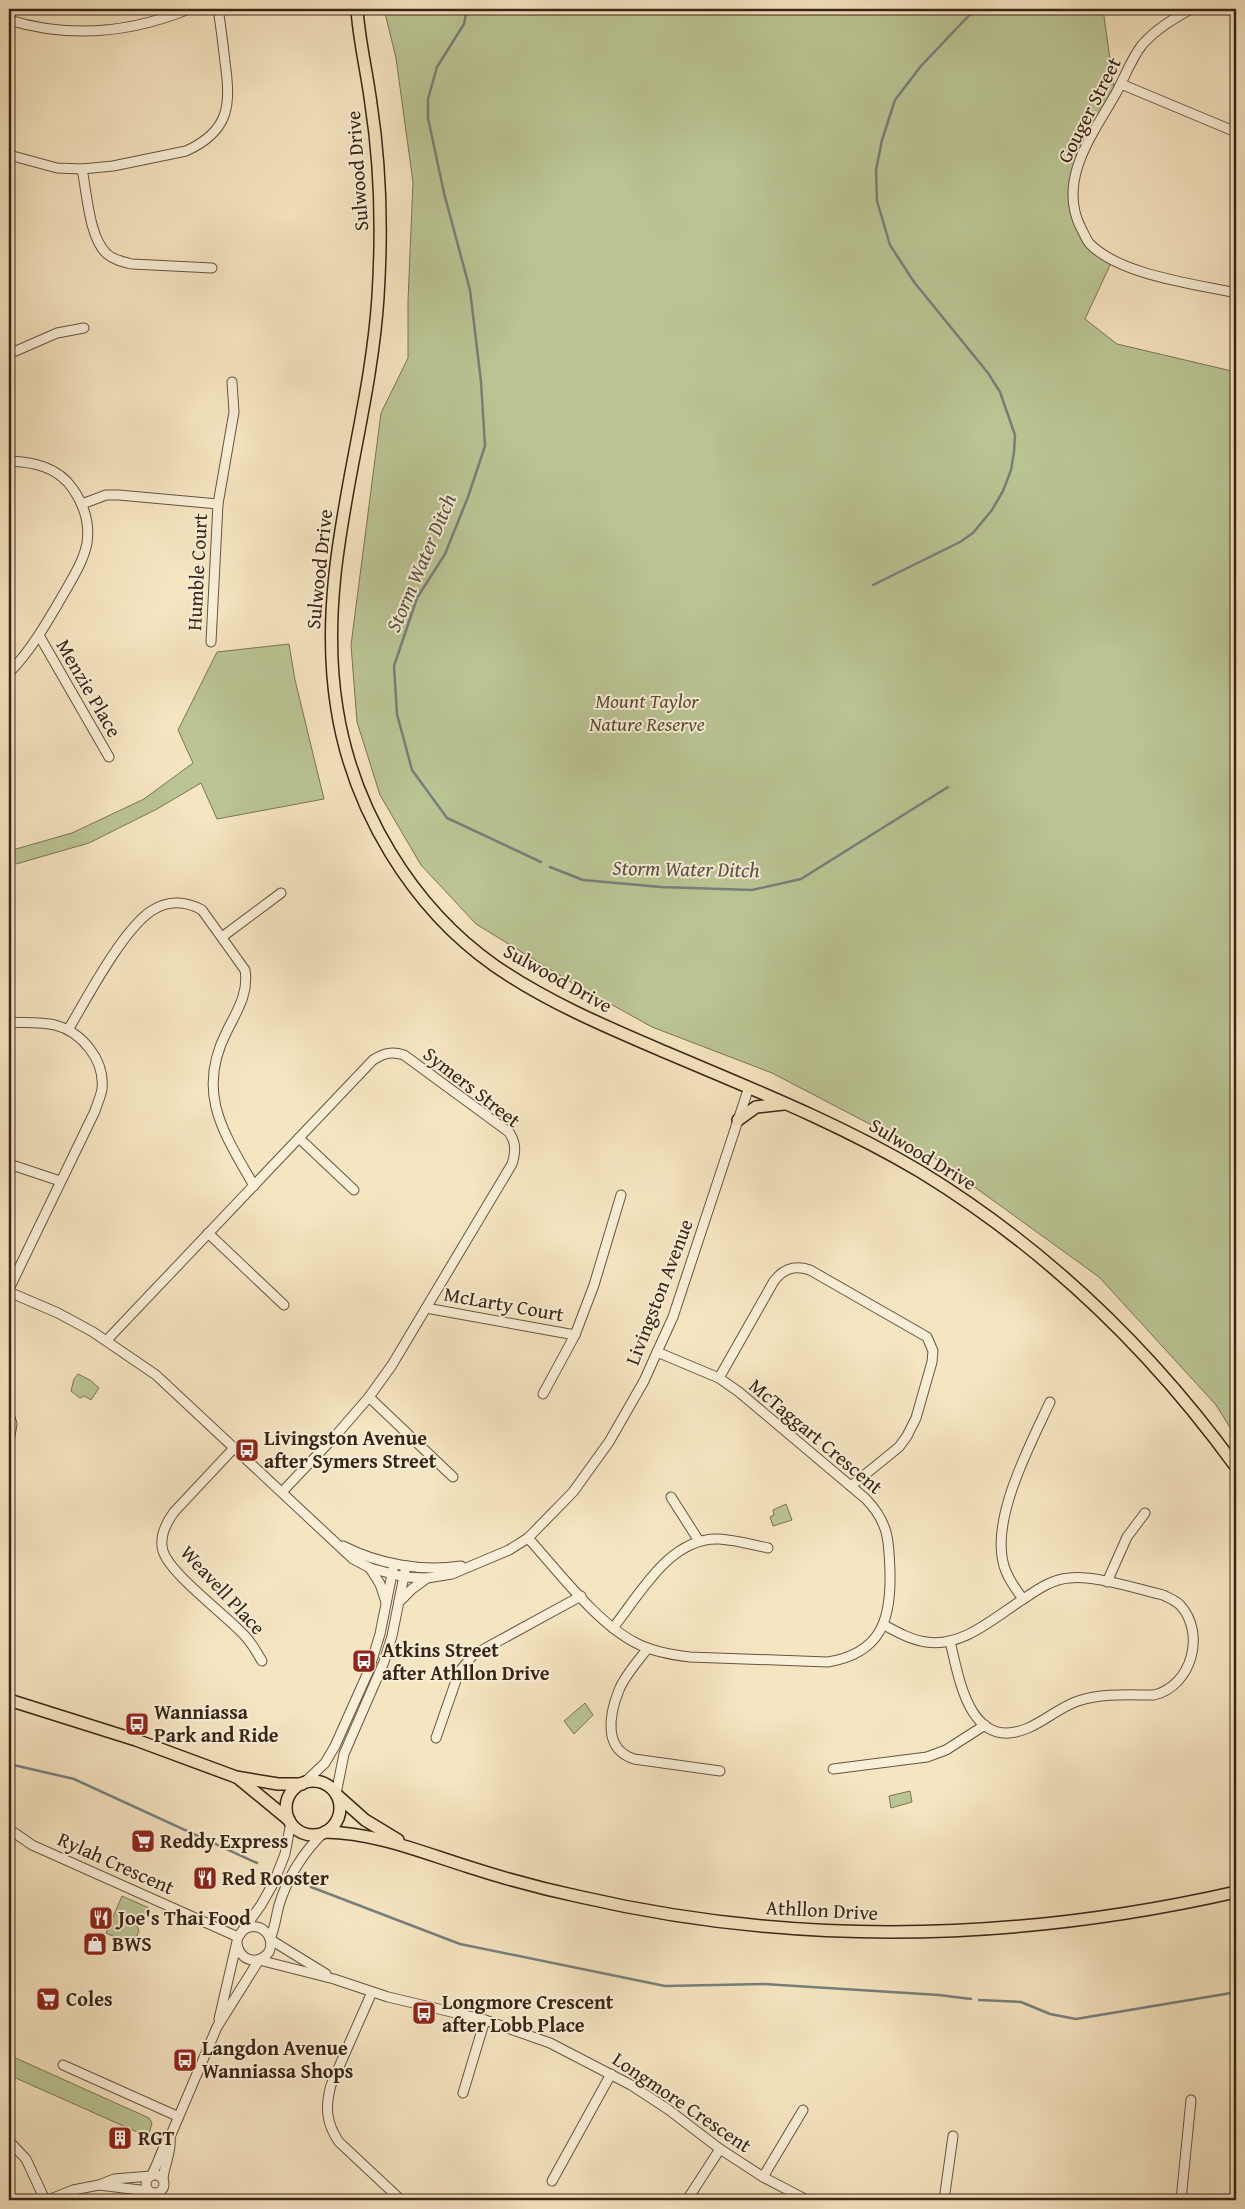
<svg xmlns="http://www.w3.org/2000/svg" width="1245" height="2209" font-family="'Gentium Book Plus',serif">
<style>
.green{fill:#bbc594;stroke:#7a7454}
.lines{fill:none;stroke-linecap:round;stroke-linejoin:round}
.stream{stroke:#787f7b;stroke-width:2.5}
.minor-casing{stroke:#68543f;stroke-width:11}
.major-casing{stroke:#382414;stroke-width:14}
.minor{stroke:#f9eed7;stroke-width:9}
.major{stroke:#f6e5c1;stroke-width:11}
.labels{text-anchor:middle;stroke-width:4;stroke-linejoin:round;paint-order:stroke}
.street-label{font-size:20px;fill:#382414;stroke:#f9eed7}
.park-label{font-size:20px;font-style:italic;fill:#594c34;stroke:#f9eed7}
.poi-label{font-size:20px;font-weight:bold;fill:#382414;stroke:#f9eed7;text-anchor:start}
.water-label{font-size:21px;font-style:italic;fill:#585247;stroke:#f9eed7}
</style>
<rect width="100%" height="100%" fill="#f6e5c1"/>
<filter id="stains"><feTurbulence type="fractalNoise" baseFrequency=".004" numOctaves="4"/><feColorMatrix values="0 0 0 0 .2 0 0 0 0 .09 0 0 0 0 .02 0 0 0 .5 -.17"/></filter>
<radialGradient id="worn" r=".72"><stop offset=".6" stop-color="#630" stop-opacity="0"/><stop offset="1" stop-color="#630" stop-opacity=".3"/></radialGradient>
<g class="green">
<polygon points="384,9 1103,9 1115,95 1081,156 1072,199 1090,244 1112,261 1085,319 1117,344 1236,372 1236,1437 1216,1405 1099,1277 933,1157 772,1073 652,1027 569,981 476,924 421,865 380,795 357,722 351,645 381,413 408,358 408,301 413,182 396,58"/>
<polygon points="289,644 295,680 324,799 217,819 201,783 157,809 89,843 9,866 9,851 72,833 144,799 193,763 178,730 217,652"/>
<polygon points="78,1374 90,1380 99,1388 91,1400 84,1396 80,1398 71,1391 74,1379"/>
<polygon points="786,1504 792,1520 773,1526 770,1517 774,1515 773,1510"/>
<polygon points="585,1703 593,1715 574,1734 564,1721"/>
<polygon points="910,1791 912,1802 891,1808 889,1796"/>
<polygon points="122,1896 149,1908 143,1923 137,1926 139,1931 133,1945 106,1933"/>
<polygon points="9,2055 149,2118 152,2123 148,2137 9,2075"/>
</g>
<g class="lines">
<g class="stream">
<polyline points="467,9 464,24 437,67 428,99 428,118 444,193 470,290 481,382 485,446 468,497 445,554 417,598 394,666 397,714 412,770 447,818 541,862"/>
<polyline points="873,585 960,542 973,533 992,510 1003,491 1011,470 1014,452 1015,435 1000,392 988,373 914,282 890,245 877,201 876,170 882,140 895,100 921,66 975,9"/>
<polyline points="550,867 583,880 661,887 752,890 801,879 948,787"/>
<polyline points="9,1764 74,1779 257,1863"/>
<polyline points="311,1887 460,1944 665,1986 764,1984 939,1995 971,1999"/>
<polyline points="979,2000 1021,2002 1050,2014 1076,2019 1231,1993 1236,1990"/>
</g>
<g class="minor-casing">
<g id="minor">
<path d="M1191,9C1173,19 1156,29 1142,45C1131,59 1124,79 1115,95C1092,135 1057,181 1081,228C1084,233 1086,240 1090,244C1120,275 1195,284 1236,293"/>
<path d="M9,20C71,39 130,33 189,9"/>
<polyline points="1121,84 1236,132"/>
<path d="M9,155L57,168L82,169L113,166L186,151C230,131 231,105 225,62C223,44 221,27 218,9"/>
<path d="M82,169C87,193 89,238 107,254C114,260 123,262 132,264L212,268"/>
<polyline points="9,354 57,333 84,328"/>
<path d="M9,461C34,462 58,467 73,489C84,505 90,523 87,543C84,559 75,574 67,588C49,619 33,648 9,673"/>
<polyline points="82,504 106,495 119,495 218,504 234,412 232,382"/>
<polyline points="40,637 109,757"/>
<polyline points="211,642 218,504"/>
<polyline points="222,937 281,893"/>
<path d="M9,1022C24,1023 40,1022 55,1025C82,1032 105,1060 102,1089C101,1096 97,1104 95,1111L9,1289"/>
<path d="M68,1030C87,998 122,931 151,911C168,900 186,901 202,910L245,970C249,993 237,1011 227,1031C195,1093 224,1133 254,1186"/>
<polyline points="299,1138 354,1190"/>
<polyline points="9,1164 60,1181"/>
<polyline points="208,1233 284,1305"/>
<polyline points="9,1292 58,1313 93,1332 156,1375 353,1559 370,1568 404,1577 427,1578 452,1574 509,1550 528,1538 573,1492 609,1442 644,1381 657,1352 673,1317 749,1087"/>
<polyline points="426,1308 575,1335 543,1394"/>
<polyline points="575,1335 594,1285 621,1195"/>
<path d="M107,1340L373,1060C384,1053 392,1051 404,1055L509,1132C516,1143 516,1151 512,1164L392,1365L369,1397L337,1434L282,1492"/>
<path d="M719,1378L774,1281C784,1268 795,1265 810,1270L927,1337L933,1351L932,1362L916,1418L907,1436L899,1447L851,1486"/>
<polyline points="369,1397 453,1477"/>
<polyline points="9,1414 12,1424 9,1442"/>
<path d="M234,1448L174,1512C166,1523 159,1537 163,1551C170,1574 227,1616 245,1636C252,1643 257,1653 262,1661"/>
<polyline points="671,1497 699,1541"/>
<path d="M528,1538C559,1572 597,1624 638,1644C654,1652 673,1655 690,1657L828,1662C881,1653 891,1620 890,1573C889,1541 889,1523 866,1499L739,1392L719,1378L657,1352"/>
<path d="M343,1546C378,1564 421,1572 461,1566"/>
<polyline points="370,1568 380,1584 386,1602"/>
<polyline points="1107,1582 1127,1537 1145,1513"/>
<path d="M1023,1599C1015,1588 1006,1576 1003,1562C992,1516 1031,1443 1050,1402"/>
<polyline points="399,1602 412,1589 427,1578"/>
<path d="M884,1625C897,1632 911,1640 926,1642C963,1648 996,1616 1025,1598C1038,1589 1053,1579 1069,1578C1095,1575 1137,1589 1163,1595C1169,1598 1175,1600 1180,1605C1206,1633 1192,1686 1154,1695C1129,1695 1103,1693 1078,1701C1060,1707 1045,1721 1028,1728C970,1753 959,1679 950,1641"/>
<path d="M613,1628C640,1594 670,1537 719,1539C736,1540 753,1545 768,1548"/>
<path d="M648,1648C638,1661 625,1675 619,1690C609,1715 603,1749 634,1759L720,1771"/>
<polyline points="436,1738 459,1672 473,1655 581,1596"/>
<polyline points="833,1769 927,1757 946,1750 985,1725"/>
<polyline points="304,1783 325,1763 335,1746 369,1670 380,1634 394,1564"/>
<polyline points="336,1794 344,1754 384,1662 392,1636 406,1566"/>
<polyline points="9,1829 32,1845 238,1937"/>
<path d="M270,1939C275,1928 276,1916 279,1905C288,1876 302,1854 323,1833"/>
<polyline points="271,1940 326,1974"/>
<path d="M237,1944C240,1961 258,1966 269,1952C276,1935 259,1920 243,1930"/>
<polyline points="259,1960 334,1979 388,1997 485,2020 550,2043 631,2085 669,2110 720,2149 763,2177 807,2200"/>
<path d="M372,1992L331,2085C325,2107 326,2123 339,2142L401,2200"/>
<polyline points="219,2019 238,1937 261,1905 274,1882 285,1854 291,1822"/>
<polyline points="63,2065 177,2116"/>
<polyline points="463,2093 485,2020"/>
<polyline points="9,2141 26,2159 45,2200"/>
<circle cx="155" cy="2184" r="9"/>
<path d="M151,2176C159,2163 161,2148 170,2137L217,2027L259,1960"/>
<polyline points="763,2177 803,2110"/>
<path d="M163,2179C164,2165 172,2152 170,2137"/>
<polyline points="552,2181 611,2074"/>
<polyline points="99,2185 148,2191"/>
<polyline points="48,2200 73,2190 99,2185 114,2179 151,2176"/>
<polyline points="687,2200 720,2149"/>
<polyline points="944,2200 953,2136"/>
<polyline points="1181,2200 1191,2100"/>
</g>
</g>
<g class="major-casing">
<g id="major">
<path d="M357,9C359,41 367,72 371,104C381,168 382,233 378,297C369,436 314,568 337,709C353,809 411,907 495,966C546,1001 602,1025 658,1049C747,1087 837,1122 921,1172C1045,1248 1151,1350 1236,1467"/>
<polyline points="738,1120 756,1107 784,1104"/>
<polyline points="9,1700 136,1740 236,1777 278,1784 302,1784"/>
<polyline points="238,1778 289,1820"/>
<circle cx="313" cy="1808" r="27"/>
<polyline points="337,1795 365,1820 398,1840"/>
<path d="M325,1832C376,1833 421,1852 469,1867C506,1879 543,1889 581,1897C798,1947 1020,1941 1236,1892"/>
</g>
</g>
<use href="#minor" class="minor"/>
<use href="#major" class="major"/>
</g>
<defs>
<g id="bus-square" transform="scale(1.25)"><rect x="-9" y="-9" width="18" height="18" rx="4" fill="#8f2418" stroke="#f9eed7"/><path d="M-5-6H5V4H4V6H2V4H-2V6H-4V4H-5ZM-3.5-4V0h7V-4ZM-3.5 1.2v1.5H-2V1.2ZM2 1.2v1.5H3.5V1.2Z" fill="#fff"/></g>
<g id="supermarket-square" transform="scale(1.25)"><rect x="-9" y="-9" width="18" height="18" rx="4" fill="#8f2418" stroke="#f9eed7"/><path d="M-6-5.5h2.5l.6 2H6L4.5 2H-2.5L-4.4-4H-6ZM-1.5 3.2a1.3 1.3 0 1 0 .1 0ZM3 3.2a1.3 1.3 0 1 0 .1 0Z" fill="#fff"/></g>
<g id="restaurant-square" transform="scale(1.25)"><rect x="-9" y="-9" width="18" height="18" rx="4" fill="#8f2418" stroke="#f9eed7"/><path d="M-5-6h1v4h1v-4h1v4h1v-4h1v5L-1.5 .5V6h-2V.5L-5-1ZM5-6V6H3V1.5H1.5Q1.5-4 5-6Z" fill="#fff"/></g>
<g id="shop-square" transform="scale(1.25)"><rect x="-9" y="-9" width="18" height="18" rx="4" fill="#8f2418" stroke="#f9eed7"/><path d="M-5-2.5h2.3a2.7 3.5 0 0 1 5.4 0H5L5.5 6h-11ZM-1.5-2.5h3a1.5 2.3 0 0 0-3 0Z" fill="#fff"/></g>
<g id="building-square" transform="scale(1.25)"><rect x="-9" y="-9" width="18" height="18" rx="4" fill="#8f2418" stroke="#f9eed7"/><path d="M-4-6H4V6H1V3H-1V6H-4ZM-2.5-4.3h1.7v1.8h-1.7ZM.8-4.3h1.7v1.8H.8ZM-2.5-1h1.7V.8h-1.7ZM.8-1h1.7V.8H.8Z" fill="#fff"/></g>
</defs>
<g fill-rule="evenodd">
<use href="#bus-square" x="247" y="1450"/>
<use href="#bus-square" x="364" y="1661"/>
<use href="#bus-square" x="137" y="1724"/>
<use href="#supermarket-square" x="143" y="1841"/>
<use href="#restaurant-square" x="205" y="1878"/>
<use href="#restaurant-square" x="101" y="1918"/>
<use href="#shop-square" x="95" y="1944"/>
<use href="#supermarket-square" x="48" y="1999"/>
<use href="#bus-square" x="424" y="2013"/>
<use href="#bus-square" x="185" y="2060"/>
<use href="#building-square" x="120" y="2138"/>
</g>
<g class="labels">
<g class="street-label">
<text transform="translate(1089 110) rotate(-63)" y="7">Gouger Street</text>
<text transform="translate(357 171) rotate(-94)" y="7">Sulwood Drive</text>
<text transform="translate(319 569) rotate(-84)" y="7">Sulwood Drive</text>
<text transform="translate(197 572) rotate(-87)" y="7">Humble Court</text>
<text transform="translate(89 688) rotate(60)" y="7">Menzie Place</text>
<text transform="translate(558 978) rotate(29)" y="7">Sulwood Drive</text>
<text transform="translate(472 1087) rotate(38)" y="7">Symers Street</text>
<text transform="translate(923 1154) rotate(31)" y="7">Sulwood Drive</text>
<text transform="translate(659 1292) rotate(-69)" y="7">Livingston Avenue</text>
<text transform="translate(504 1304) rotate(10)" y="7">McLarty Court</text>
<text transform="translate(816 1436) rotate(40)" y="7">McTaggart Crescent</text>
<text transform="translate(223 1590) rotate(47)" y="7">Weavell Place</text>
<text transform="translate(116 1863) rotate(24)" y="7">Rylah Crescent</text>
<text transform="translate(822 1910) rotate(3)" y="7">Athllon Drive</text>
<text transform="translate(682 2102) rotate(34)" y="7">Longmore Crescent</text>
</g>
<g class="park-label">
<text x="647" y="708">Mount Taylor<tspan x="647" dy="23">Nature Reserve</tspan></text>
</g>
<g class="poi-label">
<text x="264" y="1445">Livingston Avenue<tspan x="264" dy="23">after Symers Street</tspan></text>
<text x="382" y="1657">Atkins Street<tspan x="382" dy="23">after Athllon Drive</tspan></text>
<text x="154" y="1719">Wanniassa<tspan x="154" dy="23">Park and Ride</tspan></text>
<text x="160" y="1848">Reddy Express</text>
<text x="222" y="1885">Red Rooster</text>
<text x="118" y="1925">Joe's Thai Food</text>
<text x="112" y="1951">BWS</text>
<text x="66" y="2006">Coles</text>
<text x="442" y="2009">Longmore Crescent<tspan x="442" dy="23">after Lobb Place</tspan></text>
<text x="202" y="2055">Langdon Avenue<tspan x="202" dy="23">Wanniassa Shops</tspan></text>
<text x="138" y="2145">RGT</text>
</g>
<g class="water-label">
<text transform="translate(421 563) rotate(-67)" y="7">Storm Water Ditch</text>
<text transform="translate(686 869) rotate(1)" y="7">Storm Water Ditch</text>
</g>
</g>
<rect width="1245" height="2209" fill="none" stroke="#f6e5c1" stroke-width="30"/>
<rect x="10" y="10" width="1225" height="2189" fill="none" stroke="#382414" stroke-width="2.5"/>
<rect x="15" y="15" width="1215" height="2179" fill="none" stroke="#382414"/>
<rect width="100%" height="100%" filter="url(#stains)"/>
<rect width="100%" height="100%" fill="url(#worn)"/>
</svg>
